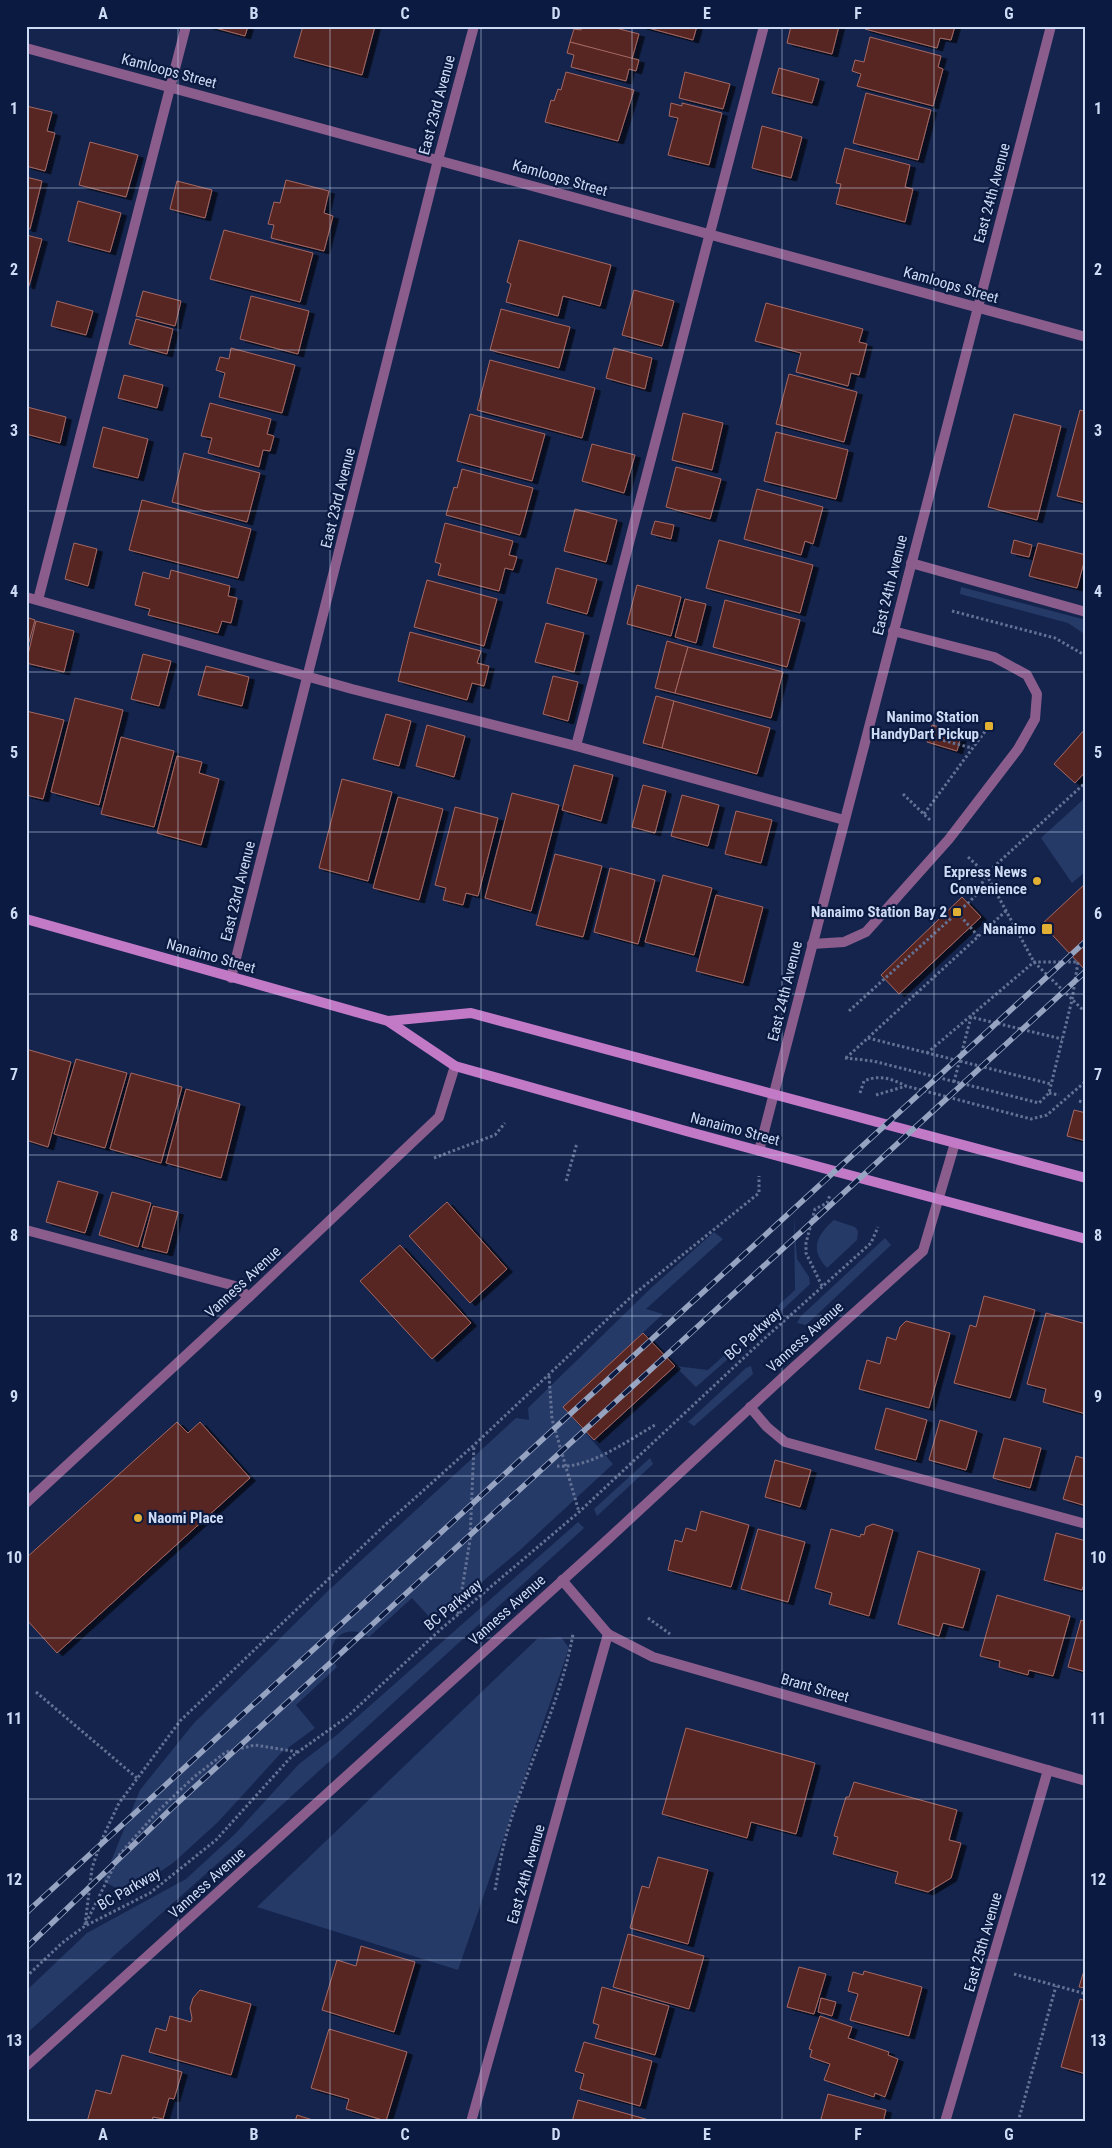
<svg xmlns="http://www.w3.org/2000/svg" width="1112" height="2148" font-family="'Roboto Condensed',sans-serif">
<style>
.green{fill:#263a68}
.building{fill:#592522;stroke:#a36862;filter:url(#shadow)}
.lines{fill:none;stroke-linecap:round;stroke-linejoin:round}
.path{stroke:#637294;stroke-width:3;stroke-dasharray:2.5 2.5;stroke-linecap:butt}
.lane{stroke:#8a5d8c;stroke-width:10}
.street{stroke:#8a5d8c;stroke-width:10}
.secondary{stroke:#c279c6;stroke-width:10}
.rail-casing{stroke:#96a4c2;stroke-width:5.5}
.rail{stroke:#0b1a41;stroke-width:4;stroke-dasharray:11;stroke-linecap:butt}
.grid{fill:none;stroke:#cedbf5;stroke-width:1;stroke-opacity:0.55}
.poi-dot{fill:#e1af34;stroke:#0b1a41;stroke-width:2}
.labels{text-anchor:middle;stroke-width:4.5;stroke-linejoin:round;paint-order:stroke}
.street-label{font-size:15px;fill:#cedbf5;stroke:#0b1a41}
.poi-label{font-size:15px;font-weight:bold;fill:#cedbf5;stroke:#0b1a41;text-anchor:end}
.neatline{fill:none;stroke:#cedbf5;stroke-width:2}
.grid-label{font-size:16px;text-anchor:middle;font-weight:bold;fill:#cedbf5}
</style>
<defs>
<filter id="shadow"><feDropShadow dx="5.5" dy="3" stdDeviation="0" flood-color="#0009"/></filter>
</defs>
<rect width="100%" height="100%" fill="#14244d"/>
<g class="green">
<polygon points="961,587 1086,620 1086,635 1068,623 960,594"/>
<polygon points="1086,797 1086,871 1072,883 1041,838"/>
<polygon points="794,1215 797,1259 809,1277 810,1284 776,1316 768,1315 795,1290"/>
<path d="M834,1220L855,1227L858,1231L857,1240L827,1268C809,1249 817,1235 834,1220Z"/>
<path d="M714,1232L723,1239L646,1309L663,1314L563,1407L613,1464L519,1551L434,1622L412,1598L369,1637C345,1621 321,1642 337,1667L296,1705L315,1728L281,1753L218,1822L173,1863L155,1875L127,1888L118,1889L103,1881L140,1790L194,1723L329,1590L516,1418L529,1420L528,1408L651,1288Z"/>
<polygon points="885,1238 891,1245 806,1325 797,1323 801,1316"/>
<polygon points="743,1338 745,1344 696,1387 675,1366 708,1370"/>
<polygon points="751,1366 753,1374 694,1426 688,1422 746,1368"/>
<polygon points="650,1458 653,1464 597,1516 594,1509"/>
<polygon points="578,1522 584,1528 236,1847 26,2034 26,1991 87,1933 186,1879 236,1833 299,1764 338,1734"/>
<polygon points="561,1637 569,1648 458,1970 257,1907 537,1639"/>
</g>
<g class="building">
<polygon points="208,26 248,26 245,36"/>
<polygon points="303,26 375,26 362,75 294,57"/>
<polygon points="582,26 608,26 639,34 632,59 570,42 574,29 581,30"/>
<polygon points="641,26 697,26 693,40"/>
<polygon points="791,26 839,26 832,54 787,43"/>
<polygon points="866,26 955,26 951,40 940,38 937,48 865,29"/>
<polygon points="870,37 941,56 938,67 943,69 933,106 857,86 861,74 852,71 855,60 864,62"/>
<polygon points="570,42 639,60 636,71 629,69 626,81 571,67 574,55 567,53"/>
<polygon points="779,68 819,79 812,103 772,93"/>
<polygon points="566,72 634,90 618,141 545,122 551,100 554,101 558,89 561,90"/>
<polygon points="685,72 730,84 723,109 679,98"/>
<polygon points="866,93 931,110 918,160 853,143"/>
<polygon points="671,103 682,106 682,103 722,113 709,165 668,155 678,118 669,116"/>
<polygon points="26,106 52,112 47,131 55,133 45,171 26,166"/>
<polygon points="762,126 802,137 791,178 752,168"/>
<polygon points="90,142 138,155 126,197 79,185"/>
<polygon points="845,148 910,165 905,187 913,189 905,222 836,204 841,184 836,183"/>
<polygon points="26,177 42,181 30,229 26,228"/>
<polygon points="286,180 329,191 324,213 333,216 324,251 271,238 274,225 268,224 274,202 280,203"/>
<polygon points="177,181 212,190 205,218 170,209"/>
<polygon points="78,201 121,213 110,252 68,241"/>
<polygon points="224,230 313,253 300,302 210,279"/>
<polygon points="26,235 42,239 29,286 26,285"/>
<polygon points="519,240 611,265 600,306 563,296 558,316 506,302 511,284 507,282"/>
<polygon points="634,290 674,301 662,346 622,335"/>
<polygon points="143,291 181,301 175,326 136,316"/>
<polygon points="251,296 309,311 298,354 240,339"/>
<polygon points="57,301 93,311 86,335 51,326"/>
<polygon points="766,303 863,329 859,342 867,344 859,375 851,373 848,386 796,372 801,353 755,341"/>
<polygon points="501,309 570,327 559,368 490,350"/>
<polygon points="136,319 173,329 167,354 129,344"/>
<polygon points="231,348 295,365 282,413 219,397 225,373 216,370 220,357 229,359"/>
<polygon points="614,348 652,358 645,389 606,378"/>
<polygon points="490,360 595,388 582,438 477,410"/>
<polygon points="789,374 857,392 844,442 776,424"/>
<polygon points="124,375 163,385 157,408 118,398"/>
<polygon points="210,403 271,419 267,434 274,436 270,451 263,450 259,467 208,453 212,438 201,436"/>
<polygon points="27,407 66,417 60,443 26,434"/>
<polygon points="1080,410 1086,412 1086,503 1057,496"/>
<polygon points="683,413 723,423 712,470 672,460"/>
<polygon points="470,414 545,434 532,481 457,461"/>
<polygon points="1014,414 1061,426 1037,520 988,507"/>
<polygon points="103,427 148,439 138,478 93,467"/>
<polygon points="776,432 848,450 836,499 764,481"/>
<polygon points="592,444 635,455 624,493 582,481"/>
<polygon points="184,453 260,473 247,522 172,502"/>
<polygon points="676,467 721,479 710,519 666,507"/>
<polygon points="462,469 533,488 520,535 446,515 454,487 457,488"/>
<polygon points="757,489 823,507 813,544 805,541 801,555 744,539"/>
<polygon points="142,500 251,529 238,578 129,550"/>
<polygon points="575,509 617,520 606,562 564,551"/>
<polygon points="655,521 674,525 671,539 651,534"/>
<polygon points="445,523 513,541 509,555 517,557 513,570 505,568 499,591 438,575 441,564 435,562"/>
<polygon points="719,540 813,565 800,613 706,588"/>
<polygon points="1014,540 1032,545 1029,557 1011,553"/>
<polygon points="74,543 97,549 88,586 65,579"/>
<polygon points="1038,543 1086,555 1077,588 1029,576"/>
<polygon points="556,568 597,579 587,614 547,603"/>
<polygon points="171,570 230,586 228,596 237,598 231,623 222,621 218,633 148,615 150,609 135,605 143,572 169,579"/>
<polygon points="427,580 497,599 484,646 414,627"/>
<polygon points="637,585 681,597 671,636 627,624"/>
<polygon points="685,599 706,604 696,643 675,637"/>
<polygon points="725,600 800,620 787,667 713,647"/>
<polygon points="26,617 35,620 26,653"/>
<polygon points="36,621 74,631 64,672 26,663"/>
<polygon points="546,623 584,633 574,672 535,662"/>
<polygon points="410,632 481,651 477,663 489,666 484,686 472,683 467,700 398,681"/>
<polygon points="667,641 688,647 675,693 655,688"/>
<polygon points="688,647 783,672 771,718 675,693"/>
<polygon points="143,654 171,661 159,706 131,699"/>
<polygon points="206,666 249,677 242,706 198,695"/>
<polygon points="553,676 578,682 568,721 543,714"/>
<polygon points="656,696 674,701 662,748 643,743"/>
<polygon points="75,698 123,710 99,805 51,792"/>
<polygon points="674,701 770,728 757,774 662,748"/>
<polygon points="26,711 64,720 43,799 26,795"/>
<polygon points="386,714 411,721 399,766 373,759"/>
<polygon points="427,725 465,736 454,777 416,766"/>
<polygon points="932,725 962,733 957,751 927,742"/>
<polygon points="1086,728 1086,771 1075,783 1054,764"/>
<polygon points="121,737 174,751 154,827 101,814"/>
<polygon points="177,756 202,762 199,773 219,779 201,845 157,833"/>
<polygon points="574,765 613,775 601,821 562,810"/>
<polygon points="342,779 392,792 368,881 319,868"/>
<polygon points="643,785 666,791 655,833 632,827"/>
<polygon points="512,793 559,805 531,911 485,898"/>
<polygon points="682,795 719,805 708,846 671,836"/>
<polygon points="398,797 443,809 419,900 373,888"/>
<polygon points="455,807 498,818 478,896 466,893 463,905 443,900 446,888 435,885"/>
<polygon points="736,811 772,820 761,863 725,854"/>
<polygon points="555,854 602,866 583,937 536,925"/>
<polygon points="610,868 655,880 638,944 594,932"/>
<polygon points="663,875 712,888 694,955 645,942"/>
<polygon points="1086,883 1086,971 1042,924"/>
<polygon points="716,895 763,907 743,983 696,971"/>
<polygon points="962,897 981,917 899,994 881,975"/>
<polygon points="26,1049 71,1062 48,1147 26,1140"/>
<polygon points="76,1059 127,1073 105,1148 54,1134"/>
<polygon points="131,1073 182,1087 161,1163 110,1149"/>
<polygon points="186,1089 240,1104 221,1178 166,1163"/>
<polygon points="1074,1110 1086,1113 1086,1141 1067,1136"/>
<polygon points="58,1181 98,1192 85,1233 46,1222"/>
<polygon points="112,1192 151,1203 138,1247 99,1235"/>
<polygon points="447,1202 507,1269 470,1303 409,1236"/>
<polygon points="153,1206 178,1212 167,1253 142,1247"/>
<polygon points="400,1245 471,1323 432,1359 360,1281"/>
<polygon points="984,1296 1035,1310 1010,1398 954,1383 970,1325 976,1327"/>
<polygon points="1046,1313 1086,1324 1086,1414 1043,1402 1046,1389 1027,1384"/>
<polygon points="906,1321 950,1333 929,1408 859,1389 867,1360 880,1364 887,1337 896,1340 900,1327"/>
<polygon points="643,1333 675,1366 594,1440 563,1407"/>
<polygon points="886,1408 927,1420 916,1460 875,1449"/>
<polygon points="940,1420 977,1431 966,1470 929,1460"/>
<polygon points="177,1422 188,1433 200,1422 250,1478 57,1653 26,1619 26,1558"/>
<polygon points="1004,1438 1041,1448 1030,1488 993,1478"/>
<polygon points="1076,1456 1086,1459 1086,1506 1063,1499"/>
<polygon points="775,1460 811,1470 800,1507 765,1497"/>
<polygon points="701,1511 749,1525 731,1587 668,1570 675,1540 682,1542 686,1528 696,1531"/>
<polygon points="873,1524 893,1530 869,1616 829,1604 832,1593 815,1588 831,1529 860,1537 861,1534 864,1535 866,1527"/>
<polygon points="758,1529 805,1542 788,1602 741,1589"/>
<polygon points="1056,1533 1086,1541 1086,1578 1082,1590 1044,1580"/>
<polygon points="918,1551 980,1569 963,1628 943,1623 939,1636 898,1624"/>
<polygon points="997,1595 1070,1616 1053,1676 1029,1670 1028,1675 999,1667 1000,1661 980,1656"/>
<polygon points="1081,1620 1086,1622 1086,1672 1068,1667"/>
<polygon points="686,1728 815,1763 796,1834 751,1822 747,1838 662,1814"/>
<polygon points="854,1782 957,1810 949,1840 961,1843 951,1878 928,1892 895,1883 898,1872 833,1854 838,1837 834,1836 846,1797 849,1797"/>
<polygon points="658,1857 708,1870 688,1944 630,1928 642,1886 649,1888"/>
<polygon points="628,1934 704,1956 689,2009 613,1987"/>
<polygon points="361,1946 415,1962 394,2032 322,2010 337,1960 356,1966"/>
<polygon points="1086,1964 1086,1988 1079,1987"/>
<polygon points="799,1967 826,1974 814,2014 787,2007"/>
<polygon points="864,1971 922,1987 909,2036 850,2020 858,1994 848,1991 853,1972 863,1975"/>
<polygon points="602,1987 669,2006 655,2055 595,2038 599,2025 593,2023"/>
<polygon points="200,1990 251,2004 231,2075 149,2052 156,2028 166,2031 170,2016 191,2022 192,2018 190,2008 193,1998"/>
<polygon points="821,1998 836,2002 832,2016 818,2012"/>
<polygon points="1080,1999 1086,2001 1086,2074 1061,2067"/>
<polygon points="820,2016 852,2027 848,2038 889,2052 888,2055 898,2059 885,2097 875,2093 874,2097 824,2080 830,2064 810,2057 812,2050 809,2049"/>
<polygon points="329,2029 407,2052 386,2121 346,2109 349,2099 311,2088"/>
<polygon points="584,2042 652,2061 640,2106 580,2089 584,2074 575,2071"/>
<polygon points="122,2055 182,2072 174,2099 169,2098 163,2119 153,2117 152,2122 87,2122 96,2090 111,2094"/>
<polygon points="828,2094 886,2110 883,2122 830,2122 821,2119"/>
<polygon points="578,2100 649,2120 648,2122 572,2122"/>
<polygon points="297,2115 319,2122 295,2122"/>
</g>
<g class="lines">
<g class="path">
<polyline points="952,611 1055,638 1086,656"/>
<polyline points="919,734 972,748"/>
<polyline points="903,794 931,821"/>
<polyline points="924,814 989,726"/>
<polyline points="968,857 986,874 1034,962 1086,1013"/>
<polyline points="957,912 978,936"/>
<polyline points="849,1011 968,903 978,893 986,874 1086,782"/>
<polyline points="868,1038 1051,1084"/>
<polyline points="845,1058 873,1061 1039,1103 1049,1093 1072,1000 1078,962 1034,962 927,1053"/>
<polyline points="846,1058 1007,910"/>
<polyline points="954,1082 971,1017 1062,1039"/>
<path d="M860,1093L864,1081C880,1074 892,1079 906,1086L1031,1119L1047,1115L1086,1081"/>
<polyline points="1049,1093 1059,1095"/>
<polyline points="876,1095 906,1086"/>
<polyline points="1079,1101 1086,1103"/>
<polyline points="434,1158 495,1135 505,1123"/>
<polyline points="566,1181 577,1143"/>
<polyline points="822,1286 806,1253 806,1243 815,1209 827,1203 830,1195"/>
<polyline points="549,1376 552,1419 579,1512"/>
<path d="M557,1466C589,1469 627,1441 655,1425"/>
<polyline points="458,1614 470,1540 474,1445"/>
<polyline points="648,1618 670,1634"/>
<polyline points="36,1692 137,1778"/>
<path d="M495,1890C499,1869 502,1847 509,1826C529,1762 561,1701 573,1634"/>
<polyline points="86,1923 120,1854 158,1811 194,1777 226,1752 255,1745 298,1752"/>
<polyline points="85,1925 92,1868 102,1839 119,1803 180,1721 386,1524 474,1445 633,1295 759,1193 759,1176"/>
<polyline points="1014,1974 1086,1994"/>
<polyline points="26,1977 62,1943 85,1926 150,1893 216,1840 291,1757 347,1717 441,1629 579,1512 765,1338 871,1243 878,1227"/>
<polyline points="1018,2122 1056,1986"/>
</g>
<g class="lane">
<polyline points="911,563 1086,612"/>
<polyline points="26,597 352,689 576,746 844,820"/>
<polyline points="38,600 186,26"/>
<polyline points="576,746 764,26"/>
<polyline points="812,944 844,942 866,932 949,839 1018,749 1035,719 1037,694 1027,675 994,657 893,631"/>
<polyline points="26,1230 235,1286 249,1297"/>
<polyline points="750,1407 767,1427 785,1442 1086,1524"/>
</g>
<g class="street">
<polyline points="26,48 1086,337"/>
<polyline points="231,978 438,160 474,26"/>
<polyline points="759,1151 1051,26"/>
<polyline points="26,1503 249,1297 439,1117 455,1066"/>
<polyline points="562,1580 608,1634 653,1657 1086,1781"/>
<polyline points="26,2066 605,1542 793,1368 923,1251 955,1143"/>
<polyline points="471,2122 608,1634"/>
<polyline points="945,2122 1048,1770"/>
</g>
<g class="secondary">
<polyline points="26,919 388,1021 455,1066 686,1131 1086,1239"/>
<polyline points="388,1021 471,1013 1086,1178"/>
</g>
<g class="rail-casing">
<g id="rail">
<polyline points="26,1913 1086,941"/>
<polyline points="26,1948 173,1807 1086,971"/>
</g>
</g>
<use href="#rail" class="rail"/>
</g>
<path class="grid" d="M178,26V2122M330,26V2122M481,26V2122M632,26V2122M782,26V2122M934,26V2122M26,188H1086M26,350H1086M26,511H1086M26,672H1086M26,832H1086M26,994H1086M26,1155H1086M26,1316H1086M26,1476H1086M26,1638H1086M26,1799H1086M26,1960H1086"/>
<g class="poi-dot">
<rect x="984" y="721" width="10" height="10" rx="2.5"/>
<circle cx="1037" cy="881" r="5"/>
<rect x="952" y="907" width="10" height="10" rx="2.5"/>
<rect x="1041" y="923" width="12" height="12" rx="2.5"/>
<circle cx="138" cy="1518" r="5"/>
</g>
<g class="labels">
<g class="street-label">
<text transform="translate(169 71) rotate(15)" y="5">Kamloops Street</text>
<text transform="translate(437 105) rotate(-75)" y="5">East 23rd Avenue</text>
<text transform="translate(560 178) rotate(16)" y="5">Kamloops Street</text>
<text transform="translate(992 193) rotate(-75)" y="5">East 24th Avenue</text>
<text transform="translate(951 285) rotate(16)" y="5">Kamloops Street</text>
<text transform="translate(338 498) rotate(-76)" y="5">East 23rd Avenue</text>
<text transform="translate(890 585) rotate(-76)" y="5">East 24th Avenue</text>
<text transform="translate(238 891) rotate(-76)" y="5">East 23rd Avenue</text>
<text transform="translate(211 956) rotate(16)" y="5">Nanaimo Street</text>
<text transform="translate(785 991) rotate(-76)" y="5">East 24th Avenue</text>
<text transform="translate(735 1129) rotate(15)" y="5">Nanaimo Street</text>
<text transform="translate(243 1282) rotate(-43)" y="5">Vanness Avenue</text>
<text transform="translate(753 1334) rotate(-42)" y="5">BC Parkway</text>
<text transform="translate(805 1337) rotate(-42)" y="5">Vanness Avenue</text>
<text transform="translate(453 1605) rotate(-40)" y="5">BC Parkway</text>
<text transform="translate(507 1610) rotate(-42)" y="5">Vanness Avenue</text>
<text transform="translate(815 1688) rotate(16)" y="5">Brant Street</text>
<text transform="translate(526 1874) rotate(-74)" y="5">East 24th Avenue</text>
<text transform="translate(207 1883) rotate(-42)" y="5">Vanness Avenue</text>
<text transform="translate(129 1889) rotate(-30)" y="5">BC Parkway</text>
<text transform="translate(983 1942) rotate(-74)" y="5">East 25th Avenue</text>
</g>
<g class="poi-label">
<text x="979" y="722">Nanimo Station<tspan x="979" dy="17">HandyDart Pickup</tspan></text>
<text x="1027" y="877">Express News<tspan x="1027" dy="17">Convenience</tspan></text>
<text x="947" y="917">Nanaimo Station Bay 2</text>
<text x="1036" y="934">Nanaimo</text>
<text x="148" y="1523" text-anchor="start">Naomi Place</text>
</g>
</g>
<rect width="1112" height="2148" fill="none" stroke="#0b1a41" stroke-width="55"/>
<rect x="28" y="28" width="1056" height="2092" class="neatline"/>
<g class="grid-label">
<text x="103" y="19">A</text>
<text x="254" y="19">B</text>
<text x="405" y="19">C</text>
<text x="556" y="19">D</text>
<text x="707" y="19">E</text>
<text x="858" y="19">F</text>
<text x="1009" y="19">G</text>
<text x="14" y="114">1</text>
<text x="1098" y="114">1</text>
<text x="14" y="275">2</text>
<text x="1098" y="275">2</text>
<text x="14" y="436">3</text>
<text x="1098" y="436">3</text>
<text x="14" y="597">4</text>
<text x="1098" y="597">4</text>
<text x="14" y="758">5</text>
<text x="1098" y="758">5</text>
<text x="14" y="919">6</text>
<text x="1098" y="919">6</text>
<text x="14" y="1080">7</text>
<text x="1098" y="1080">7</text>
<text x="14" y="1241">8</text>
<text x="1098" y="1241">8</text>
<text x="14" y="1402">9</text>
<text x="1098" y="1402">9</text>
<text x="14" y="1563">10</text>
<text x="1098" y="1563">10</text>
<text x="14" y="1724">11</text>
<text x="1098" y="1724">11</text>
<text x="14" y="1885">12</text>
<text x="1098" y="1885">12</text>
<text x="14" y="2046">13</text>
<text x="1098" y="2046">13</text>
<text x="103" y="2140">A</text>
<text x="254" y="2140">B</text>
<text x="405" y="2140">C</text>
<text x="556" y="2140">D</text>
<text x="707" y="2140">E</text>
<text x="858" y="2140">F</text>
<text x="1009" y="2140">G</text>
</g>
</svg>
